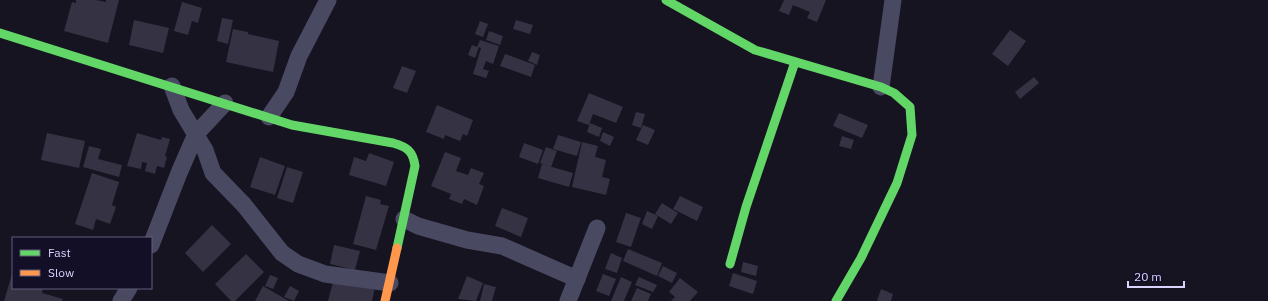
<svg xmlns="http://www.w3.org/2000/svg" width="1268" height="301" font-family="'IBM Plex Sans',sans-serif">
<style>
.building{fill:#343243}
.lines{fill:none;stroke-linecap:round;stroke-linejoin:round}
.street{stroke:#4a4962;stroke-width:17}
.fast{stroke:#63d668;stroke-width:9}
.slow{stroke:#ff974d;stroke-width:9}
</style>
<rect width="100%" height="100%" fill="#161421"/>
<g class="building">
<polygon points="76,0 96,0 106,2 106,0 119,0 108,43 64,31 72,2 76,3"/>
<polygon points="784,0 826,0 817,22 807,18 810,12 793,5 789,15 779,11"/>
<polygon points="182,2 202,8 198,23 192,21 188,35 174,31"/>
<polygon points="222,18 233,20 228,44 217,41"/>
<polygon points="134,20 169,28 163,53 129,45"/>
<polygon points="516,20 533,25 530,34 513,29"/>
<polygon points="480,21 488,24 483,37 475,34"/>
<polygon points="233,29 248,32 248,34 279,41 273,72 226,62"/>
<polygon points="1010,30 1026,41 1008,66 992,54"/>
<polygon points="489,31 503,36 500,45 486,40"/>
<polygon points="480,40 499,46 493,64 486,61 483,69 489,71 486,78 473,74 481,48 479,47 475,58 468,55 472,45 477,47"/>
<polygon points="532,52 540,55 537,65 528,61"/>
<polygon points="505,54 535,65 531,77 500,66"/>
<polygon points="402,66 416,71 407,93 393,88"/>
<polygon points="1034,77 1039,83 1020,99 1015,92"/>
<polygon points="589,93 623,107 616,123 593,114 589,125 577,121"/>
<polygon points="437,105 473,120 467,136 463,134 460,141 445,135 444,139 426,132"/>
<polygon points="636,112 645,114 641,128 632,125"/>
<polygon points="839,113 868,125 862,138 833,126"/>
<polygon points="590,123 602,128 599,137 587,132"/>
<polygon points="643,125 655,130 648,145 636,140"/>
<polygon points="603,132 614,137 610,146 600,141"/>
<polygon points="47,133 85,141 79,168 41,160"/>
<polygon points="137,133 161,140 162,137 170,139 165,156 167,157 164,168 157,166 155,174 145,171 147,163 142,162 141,169 127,166"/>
<polygon points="558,135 581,142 577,156 553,149"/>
<polygon points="842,136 854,140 851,149 839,146"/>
<polygon points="582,142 598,146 595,157 606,160 602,177 610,179 606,195 572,187"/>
<polygon points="524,143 543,150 538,164 519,157"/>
<polygon points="89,146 101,149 98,159 122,165 119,177 83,167"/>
<polygon points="546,147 557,151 551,167 540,163"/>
<polygon points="445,152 461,158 456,171 468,175 471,168 484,173 479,184 484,186 477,205 464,199 462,204 449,199 451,194 431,186"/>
<polygon points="369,153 394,162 386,186 349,175 354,157 366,161"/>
<polygon points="260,157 285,166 275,195 250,187"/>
<polygon points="542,164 573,173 569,187 538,178"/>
<polygon points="287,167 303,172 293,203 277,198"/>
<polygon points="92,173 119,182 112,205 116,207 110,224 96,219 93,230 75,224"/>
<polygon points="366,196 381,200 380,204 389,206 376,250 353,244"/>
<polygon points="680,196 703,207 697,221 673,209"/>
<polygon points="662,203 678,213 671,224 655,214"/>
<polygon points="502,208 528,218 521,237 495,226"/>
<polygon points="647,211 658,216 652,229 642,224"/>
<polygon points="626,213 641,218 631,247 616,242"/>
<polygon points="212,225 231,244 203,272 185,253"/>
<polygon points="334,245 360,251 355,270 330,264"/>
<polygon points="628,249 662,263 657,276 623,261"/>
<polygon points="611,253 622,258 617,273 605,269"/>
<polygon points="246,254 264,272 235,301 231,301 215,284"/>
<polygon points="743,262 758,266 756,276 741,272"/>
<polygon points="663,266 677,273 672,283 658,276"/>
<polygon points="13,271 13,288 43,288 42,293 63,299 62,301 4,301"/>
<polygon points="733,273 757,281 753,294 729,286"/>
<polygon points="603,274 616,279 609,296 596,291"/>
<polygon points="270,275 278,278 273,289 265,286"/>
<polygon points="467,276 483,283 476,301 458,299"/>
<polygon points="621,277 632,282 624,301 611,301"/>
<polygon points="639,277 657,285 653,292 635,285"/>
<polygon points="334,278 375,287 372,301 328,301"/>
<polygon points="680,278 698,292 690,301 671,301 675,297 669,292"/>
<polygon points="484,284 496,287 492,301 480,301"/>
<polygon points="263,286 289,301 255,301"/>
<polygon points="290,286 299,291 294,301 284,297"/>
<polygon points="637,288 651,294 648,301 631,301"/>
<polygon points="881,289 893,294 891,301 877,301"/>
</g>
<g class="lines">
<g class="street">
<polyline points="172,86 181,110 205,150 213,173 244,205 282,253 298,264 325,274 390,283"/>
<polyline points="881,87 893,0"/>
<polyline points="269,117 286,92 299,56 328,0"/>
<polyline points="404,219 418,226 467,240 502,246 577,279"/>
<polyline points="151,245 179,173 196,134 225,103"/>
<polyline points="121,301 129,288"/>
<polyline points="568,301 597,228"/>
</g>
<g class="fast">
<polyline points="666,0 755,50 881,87 894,93 910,107 912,135 897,183 861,258 836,301"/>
<path d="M0,33L292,125L393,143C407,147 413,151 415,166L397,248"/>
<polyline points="730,264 746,207 795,62"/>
</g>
<polyline class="slow" points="385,301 397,248"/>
</g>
<rect x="12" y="237" width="140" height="52" fill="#130f26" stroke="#625e7d"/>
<rect x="20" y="250" width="20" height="6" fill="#63d668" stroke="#625e7d"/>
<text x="48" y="257" font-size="12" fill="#d9d4ff">Fast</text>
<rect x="20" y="270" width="20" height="6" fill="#ff974d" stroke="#625e7d"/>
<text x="48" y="277" font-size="12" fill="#d9d4ff">Slow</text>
<path d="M1128 281v6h56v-6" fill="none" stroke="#d9d4ff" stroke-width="2"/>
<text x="1134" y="281" font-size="12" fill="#d9d4ff" stroke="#130f26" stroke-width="3" paint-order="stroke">20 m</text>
</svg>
